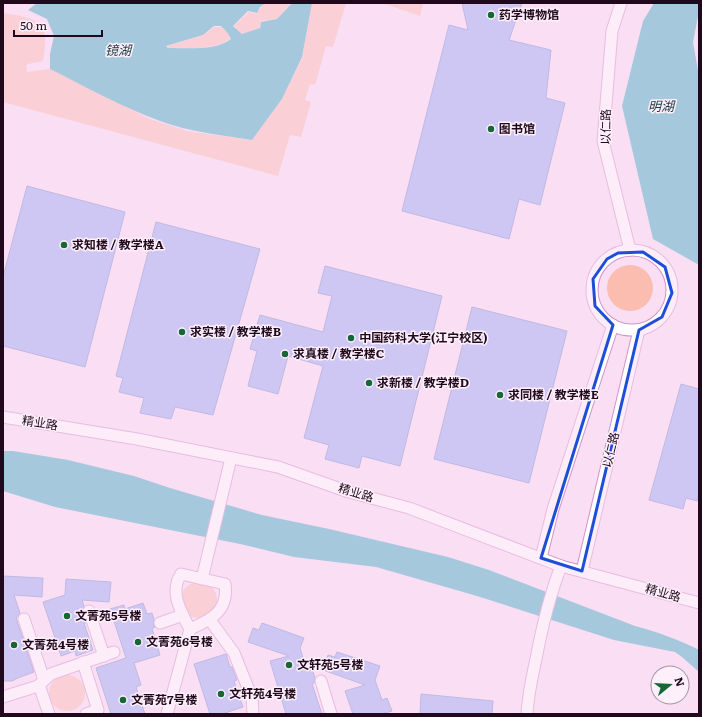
<svg xmlns="http://www.w3.org/2000/svg" width="702" height="717" font-family="Literata,'Noto Sans SC',serif">
<style>
.green{fill:#fabdaf}
.water{fill:#42adc1;fill-rule:evenodd}
.building{fill:#9aacf1;stroke:#7a8bce}
.lines{fill:none;stroke-linecap:round;stroke-linejoin:round}
.street-casing{stroke:#d293c8;stroke-width:13}
.street{stroke:#fff;stroke-width:11}
.marked{fill:none;stroke:#1d4ed8;stroke-width:3;stroke-linejoin:round}
.poi-dot{fill:#156737;stroke:#fef0fb;stroke-width:1.5}
.labels{text-anchor:middle;stroke-width:3;stroke-linejoin:round;paint-order:stroke}
.poi-label{font-size:12px;font-weight:bold;fill:#20091d;stroke:#fef0fb;text-anchor:start}
.street-label{font-size:12px;fill:#20091d;stroke:#fef0fb}
.water-label{font-size:13px;font-style:italic;fill:#1b3b42;stroke:#fef0fb}
</style>
<rect width="100%" height="100%" fill="#f9def4"/>
<g class="green">
<polygon points="267,3 291,3 277,19 261,21 259,28 242,34 234,26 249,12 256,14 261,7"/>
<path d="M312,3H346L333,47L326,46L315,85L310,84L305,100L311,102L301,137L290,135L278,176L3,102V13C16,15 39,17 44,32C47,41 44,52 43,61L28,64L26,66L27,72L50,69L150,119L187,131L252,140L282,99L302,58Z"/>
<polygon points="382,3 423,3 420,16"/>
<path d="M214,27H221L227,32L230,39C216,50 187,48 169,48L167,46L204,35Z"/>
<circle cx="630" cy="288" r="23"/>
<circle cx="199" cy="600" r="18"/>
<circle cx="67" cy="693" r="18"/>
</g>
<g class="water">
<path d="M37,3H266L260,7L257,13L248,11L233,26L242,34L260,28L261,22L277,19L292,3H312L302,57L282,99L252,140C222,135 189,132 160,121C122,107 86,87 50,69V54L54,36L47,19L28,10ZM214,26H221L227,32L231,39C216,51 187,48 168,48L166,46L203,35Z"/>
<polygon points="654,3 699,3 699,11 693,42 699,76 699,265 653,239 622,106 643,21"/>
<path d="M3,451H13L68,460L134,476L170,488L262,515L329,529L448,557L489,570L635,626C657,632 678,639 699,650V672L682,657L675,652L614,640L477,596L376,567L294,557L240,544L55,507L3,491Z"/>
</g>
<g class="building">
<polygon points="462,3 522,3 509,40 551,50 546,98 565,103 540,205 519,199 509,239 402,211 449,25 468,30"/>
<polygon points="27,186 125,212 85,367 3,346 3,277"/>
<polygon points="156,222 260,249 213,415 175,407 171,419 140,413 144,398 119,392 123,378 116,376"/>
<polygon points="325,266 442,296 400,466 362,456 359,468 325,459 329,445 304,438 323,366 288,356 278,394 248,386 257,351 250,349 260,315 323,332 332,296 318,293"/>
<polygon points="472,307 567,331 529,483 434,459"/>
<polygon points="681,384 699,389 699,494 697,501 686,498 683,509 649,500"/>
<polygon points="3,576 43,578 42,597 14,595 20,613 16,618 34,672 18,678 12,681 3,681"/>
<polygon points="66,579 111,582 109,602 82,600 84,606 82,613 86,623 84,623 93,650 76,656 75,651 61,656 43,602 65,595"/>
<polygon points="143,603 147,614 152,613 154,620 153,625 155,627 152,629 160,655 134,663 141,685 136,687 145,714 111,714 96,668 126,658 110,609 124,605 125,609"/>
<polygon points="262,623 304,638 300,648 307,671 312,669 315,678 314,683 312,684 322,714 286,714 270,661 289,656 248,642 253,628 259,630"/>
<polygon points="337,652 380,666 375,680 382,700 387,698 392,711 382,714 353,714 345,691 365,685 323,670 328,655 335,657"/>
<polygon points="226,654 230,667 232,667 237,680 234,681 243,707 222,714 210,714 194,664"/>
<polygon points="421,694 493,701 492,714 420,714"/>
</g>
<g class="lines">
<g class="street-casing">
<g id="street">
<polyline points="621,3 612,31 603,141 630,250"/>
<circle cx="632" cy="290" r="40"/>
<polyline points="3,417 137,439 278,467 349,492 409,508 561,566 699,603"/>
<polyline points="541,558 553,509 613,325"/>
<polyline points="582,571 639,330"/>
<polyline points="202,579 231,458"/>
<polyline points="89,611 104,656"/>
<polyline points="24,619 44,680"/>
<polyline points="210,620 234,653 252,698 253,714"/>
<polyline points="160,623 183,615"/>
<polyline points="83,662 98,710 86,714"/>
<polyline points="321,681 331,714"/>
<polyline points="39,685 49,714"/>
<polyline points="3,697 38,686 51,674 114,652"/>
<path d="M167,714L190,629C181,612 169,592 181,574L225,584C229,611 211,620 190,629"/>
<path d="M527,714C528,695 532,677 536,659C542,627 550,595 561,566"/>
</g>
</g>
<use href="#street" class="street"/>
</g>
<path d="M0 0H702V717H0ZM643,252L665,267L672,293L662,317L639,330L582,571L541,558L613,325L595,306L593,279L607,259L618,253Z" fill="#f9def4" fill-opacity=".55" fill-rule="evenodd"/>
<path class="marked" d="M643,252L665,267L672,293L662,317L639,330L582,571L541,558L613,325L595,306L593,279L607,259L618,253Z"/>
<g class="poi-dot">
<circle cx="491" cy="15" r="4"/>
<circle cx="491" cy="129" r="4"/>
<circle cx="64" cy="245" r="4"/>
<circle cx="182" cy="332" r="4"/>
<circle cx="351" cy="338" r="4"/>
<circle cx="285" cy="354" r="4"/>
<circle cx="369" cy="383" r="4"/>
<circle cx="500" cy="395" r="4"/>
<circle cx="67" cy="616" r="4"/>
<circle cx="138" cy="642" r="4"/>
<circle cx="14" cy="645" r="4"/>
<circle cx="289" cy="665" r="4"/>
<circle cx="221" cy="694" r="4"/>
<circle cx="123" cy="700" r="4"/>
</g>
<g class="labels">
<g class="poi-label">
<text x="499" y="19">药学博物馆</text>
<text x="499" y="133">图书馆</text>
<text x="72" y="249">求知楼 / 教学楼A</text>
<text x="190" y="336">求实楼 / 教学楼B</text>
<text x="359" y="342">中国药科大学(江宁校区)</text>
<text x="293" y="358">求真楼 / 教学楼C</text>
<text x="377" y="387">求新楼 / 教学楼D</text>
<text x="508" y="399">求同楼 / 教学楼E</text>
<text x="75" y="620">文菁苑5号楼</text>
<text x="146" y="646">文菁苑6号楼</text>
<text x="22" y="649">文菁苑4号楼</text>
<text x="297" y="669">文轩苑5号楼</text>
<text x="229" y="698">文轩苑4号楼</text>
<text x="131" y="704">文菁苑7号楼</text>
</g>
<g class="street-label">
<text transform="translate(606 127) rotate(-89)" y="4">以仁路</text>
<text transform="translate(40 423) rotate(9)" y="4">精业路</text>
<text transform="translate(611 450) rotate(-77)" y="4">以仁路</text>
<text transform="translate(356 493) rotate(17)" y="4">精业路</text>
<text transform="translate(663 593) rotate(16)" y="4">精业路</text>
</g>
<g class="water-label">
<text x="118" y="55">镜湖</text>
<text x="661" y="111">明湖</text>
</g>
</g>
<rect width="702" height="717" fill="none" stroke="#20091d" stroke-width="8"/>
<g transform="translate(670 685) rotate(72)"><circle r="19" fill="#fef0fb" stroke="#a594a2"/>
<path d="M0-3L7 15L0 10L-7 15Z" fill="#156737"/>
<text y="-6" font-size="11" font-weight="bold" text-anchor="middle" fill="#20091d">N</text>
</g>
<path d="M14 30v6h88v-6" fill="none" stroke="#20091d" stroke-width="2"/>
<text x="20" y="30" font-size="12" fill="#20091d" stroke="#fef0fb" stroke-width="3" paint-order="stroke">50 m</text>
</svg>
